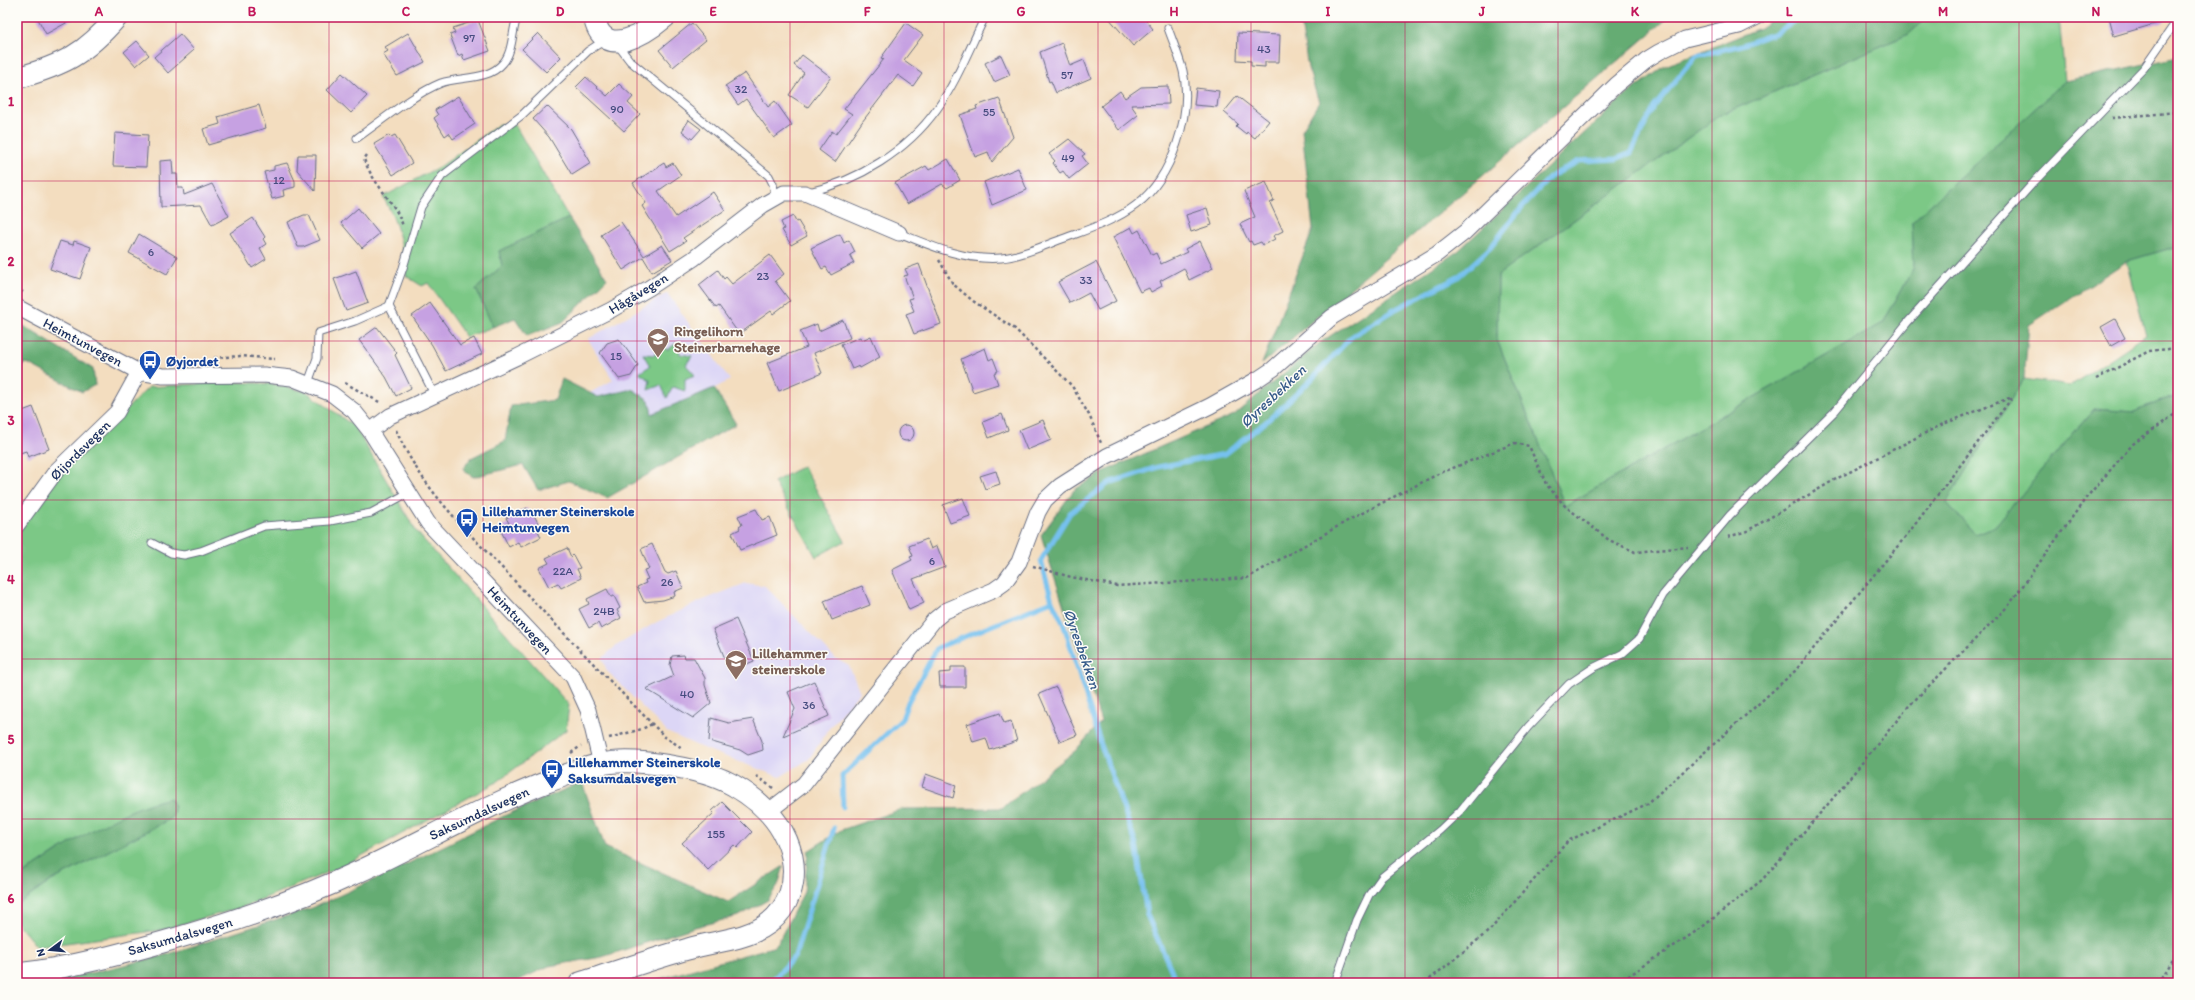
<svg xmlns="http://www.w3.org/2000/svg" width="2195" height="1000" font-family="Itim,sans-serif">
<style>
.built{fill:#dcd6f6}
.green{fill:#7cc886;stroke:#4c7c72}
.forest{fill:#65ac73;stroke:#406e68}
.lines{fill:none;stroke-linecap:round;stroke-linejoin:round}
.stream{stroke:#76c1ef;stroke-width:5}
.building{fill:#c6a1e2}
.lane-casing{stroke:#676c80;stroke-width:9}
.street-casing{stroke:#676c80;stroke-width:17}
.secondary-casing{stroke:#676c80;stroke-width:23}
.path{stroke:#676c80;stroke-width:2.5;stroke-dasharray:3 3;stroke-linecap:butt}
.lane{stroke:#fff;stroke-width:7}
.street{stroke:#fff;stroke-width:15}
.secondary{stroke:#fff;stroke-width:21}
.grid{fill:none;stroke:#c2185b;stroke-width:1;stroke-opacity:0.55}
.labels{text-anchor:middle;stroke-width:3;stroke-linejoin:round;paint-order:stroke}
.number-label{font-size:12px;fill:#464c7f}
.street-label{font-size:14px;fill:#1b2f5e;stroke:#fdfcf7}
.education-label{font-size:14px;font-weight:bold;fill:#785e54;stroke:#fdfcf7;text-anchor:start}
.transit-label{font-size:14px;font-weight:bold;fill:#164399;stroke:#fdfcf7;text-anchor:start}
.water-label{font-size:15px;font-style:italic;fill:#365b8a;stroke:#fdfcf7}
.neatline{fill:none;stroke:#c2185b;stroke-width:1.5}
.grid-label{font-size:13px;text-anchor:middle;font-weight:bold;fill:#c2185b}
</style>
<rect width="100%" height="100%" fill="#fdfcf7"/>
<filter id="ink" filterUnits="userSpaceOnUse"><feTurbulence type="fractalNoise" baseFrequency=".025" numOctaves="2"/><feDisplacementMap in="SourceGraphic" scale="8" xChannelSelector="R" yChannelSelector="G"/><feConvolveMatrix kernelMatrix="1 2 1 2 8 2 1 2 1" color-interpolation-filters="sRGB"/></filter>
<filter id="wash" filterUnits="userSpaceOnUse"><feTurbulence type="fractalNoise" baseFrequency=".012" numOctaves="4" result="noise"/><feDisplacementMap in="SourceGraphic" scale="16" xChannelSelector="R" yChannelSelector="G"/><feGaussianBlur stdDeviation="0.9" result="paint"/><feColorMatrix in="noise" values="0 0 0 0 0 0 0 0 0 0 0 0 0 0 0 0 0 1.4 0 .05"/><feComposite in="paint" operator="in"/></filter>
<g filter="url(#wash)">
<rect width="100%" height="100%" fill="#f3ddbf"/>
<g class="built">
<polygon points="667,293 730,380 647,424 577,400 613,380 588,339"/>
<polygon points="746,583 765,586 835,658 849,666 860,692 830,727 809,759 780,777 700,747 667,732 607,671 602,658 616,646 655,623 701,601"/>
</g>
<g class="green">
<polygon points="1927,17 2059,17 2065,81 1912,222 1914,267 1883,323 1565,506 1497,340 1498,275 1720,115 1909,34"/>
<path d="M499,124L515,125L569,218L499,251L502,266L476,289L493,327L466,337L428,283L422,286L406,276C403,247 398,222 383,197L444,164Z"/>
<polygon points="2178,246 2178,394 2135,412 2094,409 1995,526 1975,534 1946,502 2024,379 2070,386 2146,335 2127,261"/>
<polygon points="659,342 667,350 678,342 680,354 692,356 686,365 695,375 685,379 685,391 673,387 667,398 661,385 648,390 650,380 639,373 650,366 643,354 655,355"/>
<polygon points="232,382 273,384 307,392 355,427 416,531 569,705 566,730 497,782 341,867 240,908 161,930 37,947 17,923 17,905 51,881 172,818 102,826 56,852 17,878 17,534 61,473 149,387"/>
<polygon points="803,466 845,541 816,557 774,482"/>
</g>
<g class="forest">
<polygon points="1300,17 1669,17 1262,364 1313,229 1302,130 1319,102 1308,68"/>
<polygon points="1776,17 1927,17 1909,34 1720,115 1498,275 1497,340 1565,506 1883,323 1914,267 1912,222 2065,81 2178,57 2178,246 2127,261 2029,325 2024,379 1946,502 1975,534 1995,526 2094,409 2135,412 2178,394 2178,983 645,983 776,946 804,892 808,851 841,830 902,809 1002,808 1075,751 1101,722 1041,535 1074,490 1107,470 1234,415 1321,342 1458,251 1622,98 1665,66 1760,28"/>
<polygon points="569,218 607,279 563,322 527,336 515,318 493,327 476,289 502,266 499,251"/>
<polygon points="17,322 93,369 95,385 82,392 27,363 17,366"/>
<polygon points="562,379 598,397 632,389 649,400 652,414 714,388 736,424 607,498 569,481 538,490 523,465 473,477 463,469 471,458 505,441 511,406 555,400"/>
<polygon points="582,782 605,847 728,902 784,866 778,885 768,900 739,916 695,927 602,957 549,966 513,983 34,983 95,972 162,956 312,908 387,874 506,815"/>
<path d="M170,798L175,806L172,818L51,881L17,905V878C61,849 118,809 170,798Z"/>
</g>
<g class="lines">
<g class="stream">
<polyline points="843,807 842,776 902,719 908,702 937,648 1052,601"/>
<polyline points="770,983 795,956 834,828"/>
<polyline points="1177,983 1147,915 1136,844 1100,742 1064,625 1052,601 1041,560 1070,513 1109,483 1158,467 1225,454 1267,421 1311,380 1351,337 1392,311 1458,277 1490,248 1522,207 1550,177 1579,161 1616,159 1631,153 1654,107 1696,56 1742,45 1776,33 1800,17"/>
</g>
</g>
<g id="blocks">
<g class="building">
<polygon points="37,17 77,17 46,34"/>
<polygon points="1108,17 1143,17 1153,29 1133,46"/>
<polygon points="2109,17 2164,17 2165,21 2114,36"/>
<polygon points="478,20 490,51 464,60 462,54 458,56 450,35 455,33 453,28"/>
<polygon points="692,23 706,40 673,67 659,50"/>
<polygon points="906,23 923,35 904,60 922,73 913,86 898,75 862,122 835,162 819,150 832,131 836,134 852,114 844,109 884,59 881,58"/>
<polygon points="408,33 425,62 397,76 383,54 388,51 385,47"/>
<polygon points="538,33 561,57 546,72 522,49"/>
<polygon points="1238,33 1280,35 1279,62 1265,62 1265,67 1251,66 1251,61 1237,60"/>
<polygon points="180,34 194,50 168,73 154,57"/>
<polygon points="137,41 149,55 136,66 124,52"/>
<polygon points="1062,43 1070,66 1084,60 1091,78 1056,93 1051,81 1049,82 1040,52"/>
<polygon points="802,55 831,77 808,107 789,95 804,73 794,65"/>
<polygon points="1001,55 1010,75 994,82 985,63"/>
<polygon points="342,73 367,96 351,113 327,90"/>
<polygon points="745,73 768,107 775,101 792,125 774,138 746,99 738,105 725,86"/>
<polygon points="586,77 607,96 619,84 633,97 628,103 640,114 624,131 576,87"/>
<polygon points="1168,86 1169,104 1131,105 1138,115 1119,130 1101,106 1120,91 1125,98 1141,87"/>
<polygon points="1196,88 1219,91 1217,107 1194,105"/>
<polygon points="458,96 475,124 453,139 449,133 445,136 434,118 438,115 435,110"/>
<polygon points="1237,96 1269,121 1255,138 1247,132 1246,134 1236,126 1238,124 1224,112"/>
<polygon points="999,98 1013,137 992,162 988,152 975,157 960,115 977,109 976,106"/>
<polygon points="259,105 266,128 208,145 203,129 220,124 218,117"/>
<polygon points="547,106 571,129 591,163 572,175 549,137 533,119"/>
<polygon points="689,120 701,129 692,139 682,131"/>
<polygon points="115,133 148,135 146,167 113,166"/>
<polygon points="389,135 391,137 395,135 412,163 393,175 374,144"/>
<polygon points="1069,139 1085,154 1082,156 1088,164 1069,179 1063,171 1060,173 1053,163 1055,161 1049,154"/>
<polygon points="298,155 316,155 315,191 297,170"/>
<polygon points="948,159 960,180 947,188 942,184 907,204 895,183 926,166 929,170"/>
<polygon points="172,160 173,174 177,174 178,188 183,188 184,195 212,184 229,216 212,225 201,205 161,207 160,161"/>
<polygon points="287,163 295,181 295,187 283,190 284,196 272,199 264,172 274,170 274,166"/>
<polygon points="664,163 666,167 673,163 681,175 658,191 676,217 713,192 725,210 683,238 686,241 670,251 642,206 646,203 633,183"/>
<polygon points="1018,168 1027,190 992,205 984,182"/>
<polygon points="1266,182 1274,201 1270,203 1283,231 1273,236 1275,239 1263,245 1261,242 1253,245 1251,241 1249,242 1240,224 1255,217 1244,191"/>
<polygon points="358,208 379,234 362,248 341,223"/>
<polygon points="1207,208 1212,225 1191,232 1186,215"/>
<polygon points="304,215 309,215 320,240 303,247 298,247 288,222"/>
<polygon points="793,216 796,222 798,221 807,236 791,245 782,230 784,229 781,222"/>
<polygon points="253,218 265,237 263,239 266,244 260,248 266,259 252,268 230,233"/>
<polygon points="621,222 644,256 662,245 672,260 652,272 643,257 623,270 601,235"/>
<polygon points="1131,227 1134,233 1139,230 1152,255 1156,253 1161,264 1187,252 1185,249 1200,241 1213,268 1189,280 1184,268 1160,281 1162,286 1151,292 1149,288 1140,292 1113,237"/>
<polygon points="139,234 177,257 167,274 129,253"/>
<polygon points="840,234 844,243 849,240 855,252 850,255 854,263 831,275 826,267 822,269 811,248"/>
<polygon points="60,241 73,245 74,241 91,247 80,279 50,269"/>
<polygon points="770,255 784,274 775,281 790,301 773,314 771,311 739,334 719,306 716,308 699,285 718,270 724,279 726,277 732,284"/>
<polygon points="1096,262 1116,301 1098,310 1089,293 1070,303 1058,282"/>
<polygon points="919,264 941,324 914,334 906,314 914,311 909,299 913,298 904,276 908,275 905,269"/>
<polygon points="356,271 368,303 346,311 334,279"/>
<polygon points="430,303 460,345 474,338 482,354 446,371 432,345 412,316"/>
<polygon points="2115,319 2125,338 2111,346 2101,327"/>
<polygon points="843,320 850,338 814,353 822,373 779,391 767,363 807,347 800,331 817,324 819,331"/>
<polygon points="377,327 397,353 395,355 411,388 396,396 386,377 359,340"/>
<polygon points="871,336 880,357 860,368 859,366 852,369 841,345 860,337 862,340"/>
<polygon points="619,339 638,365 631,376 619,379 600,353 607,343"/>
<polygon points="985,348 989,360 993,358 998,371 994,373 998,384 973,392 961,359"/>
<polygon points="33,407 49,449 28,457 26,451 20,453 17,443 17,413"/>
<polygon points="1002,414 1008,430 989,438 983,422"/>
<polygon points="1043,420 1051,440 1027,450 1019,430"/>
<circle cx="906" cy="433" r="8"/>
<polygon points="996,471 1000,484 985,489 980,476"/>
<polygon points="963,498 970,516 950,523 943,505"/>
<polygon points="527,508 531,516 534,515 540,527 537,529 541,537 521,547 518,542 509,547 499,527 509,523 506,518"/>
<polygon points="756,509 762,520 770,517 777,535 740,550 732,533 740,529 739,527 742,525 738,516"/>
<polygon points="927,539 931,549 937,546 945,567 913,579 924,603 909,610 892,570 912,560 910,557 913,556 909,546"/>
<polygon points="652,544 665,572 668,574 676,571 683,588 674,592 675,596 663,600 644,602 637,587 646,583 645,580 648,579 644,570 649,569 641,549"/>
<polygon points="567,548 571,557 573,555 580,568 577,569 581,578 561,588 558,583 549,587 539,568 549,563 546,558"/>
<polygon points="862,586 870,605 832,620 824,601"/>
<polygon points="607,589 611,597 614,596 620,608 617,610 621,618 601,629 598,623 589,628 579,609 589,604 587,599"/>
<polygon points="736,619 754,661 730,671 713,629"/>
<polygon points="684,655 685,658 694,658 705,678 705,685 711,703 693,718 646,689 674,676 670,665 672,656"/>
<polygon points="951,667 965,667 965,687 940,687 939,673 951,672"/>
<polygon points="814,681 829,716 783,736 795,709 788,692"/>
<polygon points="1056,687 1077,735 1060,742 1039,694"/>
<polygon points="1000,713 1004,723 1011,721 1017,741 990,750 986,738 973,742 967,724"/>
<polygon points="711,718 729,723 753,719 762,741 763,750 748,755 740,750 709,741"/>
<polygon points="926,774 956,785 953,798 922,787"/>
<polygon points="722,802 752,832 737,848 734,845 708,870 682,843 714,813 712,811"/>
</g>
</g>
</g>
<g filter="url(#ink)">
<use href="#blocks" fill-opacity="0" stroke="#676c80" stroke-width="1"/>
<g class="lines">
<g class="lane-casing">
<g id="lane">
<polyline points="617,44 630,61 769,176 773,184 775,196"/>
<path d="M357,138C381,121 414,94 441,83C461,76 488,81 503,63C513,52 512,31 517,17"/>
<path d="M809,192C858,181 907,151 937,109C957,81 970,47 985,17"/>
<path d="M899,233C931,246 965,261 1001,258C1022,256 1045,245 1065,238C1089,229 1115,221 1136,205C1172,178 1193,114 1183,71C1179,56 1173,42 1168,28"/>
<polyline points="308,383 317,358 318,333 355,321 389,306"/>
<polyline points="435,396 389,306 403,268 421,207 442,176 522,115 588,51 605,40"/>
<polyline points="152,543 171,553 184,555 201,551 264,526 330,521 371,513 408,493"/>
<polyline points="1335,983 1357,920 1369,895 1382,877 1440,830 1460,811 1528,727 1569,684 1593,668 1622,654 1639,639 1663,595 1730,515 1835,411 1907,323 2034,182 2144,68 2178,19"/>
</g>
</g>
<g class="street-casing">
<g id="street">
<polyline points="17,307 139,372 163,376 264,375 292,378 332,394 354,411 370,431 428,523 573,677 588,710 601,764"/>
<polyline points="370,431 390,416 517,357 611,310 649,288 693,259 763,205 784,193 805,193 899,233"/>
<polyline points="17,525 56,471 117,412 139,372"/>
<polyline points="769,811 804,784 934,620 945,611 994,590 1004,583 1019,562 1038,512 1045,500 1060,486 1107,456 1210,406 1258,379 1273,369 1332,317 1437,254 1465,232 1616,85 1646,60 1659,52 1685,39 1739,26 1757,17"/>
<polyline points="45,983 52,978 55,969"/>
</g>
</g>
<g class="secondary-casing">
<g id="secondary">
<path d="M599,17L595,21C605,60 646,33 665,17"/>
<path d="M17,78C64,65 85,54 117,17"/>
<path d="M17,974C71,968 125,953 177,938C239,920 300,899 358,872C421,843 482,807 547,782C564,776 582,768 601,764C635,757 702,768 733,785C761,801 785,824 792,857C797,882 789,907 769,923C747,940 714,941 688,949C652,959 616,972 580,983"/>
</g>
</g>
<g class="path">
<polyline points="2112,118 2178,112"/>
<path d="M367,155L364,159C373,185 395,201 403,226"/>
<polyline points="939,260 953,284 973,301 1015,329 1072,386 1089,415 1101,443"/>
<polyline points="17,288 23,292"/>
<polyline points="214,358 240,356 275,359"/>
<polyline points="2096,379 2149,351 2178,348"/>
<polyline points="345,383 381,403"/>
<path d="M396,430C421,488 466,530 509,575C560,630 612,683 665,737L682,748"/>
<polyline points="1728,537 1747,531 1836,479 1941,425 2012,397"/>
<polyline points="1033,566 1071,577 1117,586 1247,578 1349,520 1438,474 1515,443 1529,446 1546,484 1565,506 1609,540 1635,552 1688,547"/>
<polyline points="609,738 642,729 652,724"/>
<polyline points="571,753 581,746"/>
<polyline points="756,776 773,788"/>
<polyline points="1425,983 1490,930 1568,841 1647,804 1795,671 1906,536 2012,398"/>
<polyline points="1618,983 1701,928 1762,880 1829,803 1908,707 2009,605 2086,498 2133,444 2178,412"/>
<polyline points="2159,983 2178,951"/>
</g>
<use href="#lane" class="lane"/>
<use href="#street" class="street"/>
<use href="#secondary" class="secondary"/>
</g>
</g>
<path class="grid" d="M176,17V983M329,17V983M483,17V983M637,17V983M790,17V983M944,17V983M1098,17V983M1251,17V983M1405,17V983M1558,17V983M1712,17V983M1866,17V983M2019,17V983M17,181H2178M17,341H2178M17,500H2178M17,659H2178M17,819H2178"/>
<defs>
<g id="school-pin" transform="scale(1.15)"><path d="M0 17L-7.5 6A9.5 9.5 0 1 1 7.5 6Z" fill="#8d6e63" stroke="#fdfcf7"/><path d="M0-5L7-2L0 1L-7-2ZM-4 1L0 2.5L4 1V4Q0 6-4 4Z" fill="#fff"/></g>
<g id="bus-pin" transform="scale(1.15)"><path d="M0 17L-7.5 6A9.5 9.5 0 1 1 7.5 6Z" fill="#1a4fb4" stroke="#fdfcf7"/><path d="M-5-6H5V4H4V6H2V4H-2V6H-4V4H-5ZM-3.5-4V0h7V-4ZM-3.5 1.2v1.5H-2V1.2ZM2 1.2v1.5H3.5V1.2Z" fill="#fff"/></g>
</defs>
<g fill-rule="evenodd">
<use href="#school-pin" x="658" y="339"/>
<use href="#bus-pin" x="150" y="361"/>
<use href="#bus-pin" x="467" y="519"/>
<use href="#school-pin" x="736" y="661"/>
<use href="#bus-pin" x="552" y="770"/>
</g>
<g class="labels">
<g class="number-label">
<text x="469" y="42">97</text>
<text x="1264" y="53">43</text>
<text x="1067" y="79">57</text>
<text x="741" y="93">32</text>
<text x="617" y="113">90</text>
<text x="989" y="116">55</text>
<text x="1068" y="162">49</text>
<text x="279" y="184">12</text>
<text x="151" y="256">6</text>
<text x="763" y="280">23</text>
<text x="1086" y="284">33</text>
<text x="616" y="360">15</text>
<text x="932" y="565">6</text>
<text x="563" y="575">22A</text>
<text x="667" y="586">26</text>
<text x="604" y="615">24B</text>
<text x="687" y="698">40</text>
<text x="809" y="709">36</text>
<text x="716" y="838">155</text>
</g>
<g class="street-label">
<text transform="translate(638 293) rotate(-31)" y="5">Hågåvegen</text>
<text transform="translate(83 342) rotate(28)" y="5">Heimtunvegen</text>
<text transform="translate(80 450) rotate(-45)" y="5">Øijordsvegen</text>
<text transform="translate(520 620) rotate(47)" y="5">Heimtunvegen</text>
<text transform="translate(479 813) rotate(-25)" y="5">Saksumdalsvegen</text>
<text transform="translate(180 936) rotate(-16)" y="5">Saksumdalsvegen</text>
</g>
<g class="education-label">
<text x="674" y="336">Ringelihorn<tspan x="674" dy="16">Steinerbarnehage</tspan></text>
<text x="752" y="658">Lillehammer<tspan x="752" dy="16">steinerskole</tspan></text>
</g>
<g class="transit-label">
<text x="166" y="366">Øyjordet</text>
<text x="482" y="516">Lillehammer Steinerskole<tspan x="482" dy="16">Heimtunvegen</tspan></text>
<text x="568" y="767">Lillehammer Steinerskole<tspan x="568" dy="16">Saksumdalsvegen</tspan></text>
</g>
<g class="water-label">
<text transform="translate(1273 396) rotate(-43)" y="5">Øyresbekken</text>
<text transform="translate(1082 649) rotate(71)" y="5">Øyresbekken</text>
</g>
</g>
<rect width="2195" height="1000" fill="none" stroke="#fdfcf7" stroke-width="44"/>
<g transform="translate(50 950) rotate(254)" stroke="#fdfcf7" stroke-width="3" paint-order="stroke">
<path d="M0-3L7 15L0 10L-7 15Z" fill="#1b2f5e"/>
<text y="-6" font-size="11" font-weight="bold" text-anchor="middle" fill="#1b2f5e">N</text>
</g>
<rect x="22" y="22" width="2151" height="956" class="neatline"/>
<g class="grid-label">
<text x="99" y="16">A</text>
<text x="252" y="16">B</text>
<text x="406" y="16">C</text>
<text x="560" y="16">D</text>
<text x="713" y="16">E</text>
<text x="867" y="16">F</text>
<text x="1021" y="16">G</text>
<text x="1174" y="16">H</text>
<text x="1328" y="16">I</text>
<text x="1482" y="16">J</text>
<text x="1635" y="16">K</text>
<text x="1789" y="16">L</text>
<text x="1943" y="16">M</text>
<text x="2096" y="16">N</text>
<text x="11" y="106">1</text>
<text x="11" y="266">2</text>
<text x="11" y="425">3</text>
<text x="11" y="584">4</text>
<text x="11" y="744">5</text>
<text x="11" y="903">6</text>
</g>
</svg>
